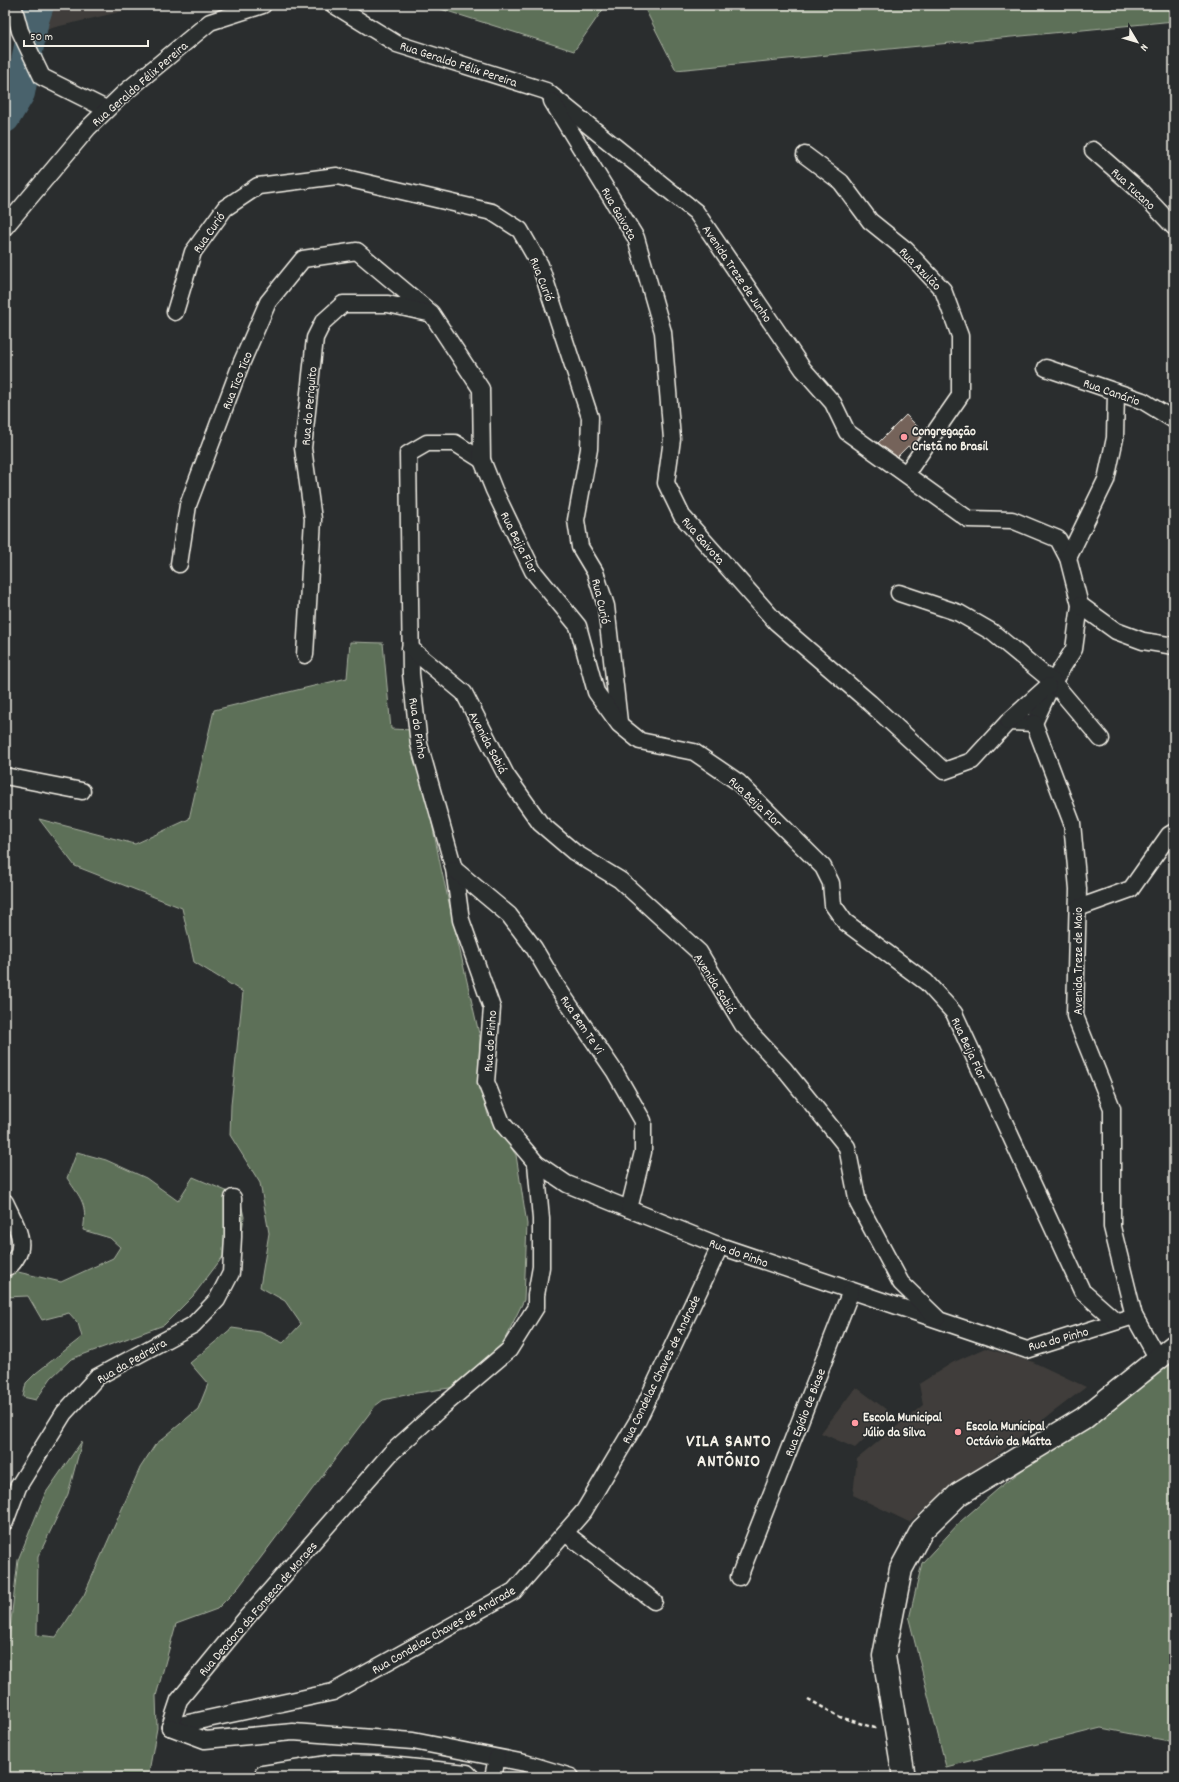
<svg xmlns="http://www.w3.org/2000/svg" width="1179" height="1782" font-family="Dekko,sans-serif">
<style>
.built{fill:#403e3b}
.green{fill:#5d6f59;stroke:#a8b0a0}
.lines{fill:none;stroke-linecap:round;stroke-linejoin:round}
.river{stroke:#48626c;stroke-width:30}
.building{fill:#74645a;stroke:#f4f1e8}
.street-casing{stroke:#f4f1e8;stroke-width:19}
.secondary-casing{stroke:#f4f1e8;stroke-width:25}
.path{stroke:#f4f1e8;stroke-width:2.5;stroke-dasharray:4 3;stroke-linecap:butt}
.street{stroke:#2a2d2e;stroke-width:16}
.secondary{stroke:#2a2d2e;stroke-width:22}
.poi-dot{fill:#ff9aa2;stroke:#2a2d2e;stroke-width:1.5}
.labels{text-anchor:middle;stroke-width:3;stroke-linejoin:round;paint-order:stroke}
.street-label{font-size:13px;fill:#f4f1e8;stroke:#2a2d2e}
.poi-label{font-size:13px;font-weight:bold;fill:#f4f1e8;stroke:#2a2d2e;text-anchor:start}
.district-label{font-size:17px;font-weight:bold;letter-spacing:1px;fill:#f4f1e8;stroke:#2a2d2e}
</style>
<rect width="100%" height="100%" fill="#2a2d2e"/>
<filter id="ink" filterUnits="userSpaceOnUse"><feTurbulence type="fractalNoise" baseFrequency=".025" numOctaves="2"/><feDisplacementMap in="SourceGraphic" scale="8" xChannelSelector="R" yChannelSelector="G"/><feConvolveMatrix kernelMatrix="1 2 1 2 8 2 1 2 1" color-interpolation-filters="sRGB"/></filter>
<g filter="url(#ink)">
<g class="built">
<polygon points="52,5 149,5 43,30"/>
<polygon points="985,1348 1033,1362 1086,1387 909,1522 853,1495 857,1459 923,1405 919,1384 952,1363"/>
<polygon points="856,1387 891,1413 855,1448 821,1433"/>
</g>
<g class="green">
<polygon points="428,5 606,5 574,51"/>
<polygon points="606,5 1174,5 1174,21 676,70 645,9"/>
<polygon points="350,642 383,643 391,729 413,730 441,868 480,1038 478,1077 488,1115 516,1155 527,1224 524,1300 501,1347 456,1387 410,1394 383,1400 375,1406 238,1588 217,1609 176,1624 156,1696 157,1728 148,1777 5,1777 5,1657 10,1629 18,1560 45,1494 82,1441 68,1494 38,1557 37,1635 56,1637 84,1595 140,1468 155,1445 198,1409 208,1384 190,1363 232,1328 260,1332 283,1343 301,1324 285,1301 260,1287 269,1233 260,1183 230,1135 231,1105 243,992 194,962 182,908 75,866 39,819 135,844 189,819 214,710 347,678"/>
<path d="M77,1152L106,1160L146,1178L178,1201L193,1177L231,1193L241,1203L244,1217L242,1231L234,1242L193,1296L164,1325L71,1359L51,1378L36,1400L23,1397L26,1383L36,1373L82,1337L78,1323L69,1313L42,1320L28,1296L5,1297V1280L18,1272L61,1282L113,1258L120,1247L110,1238L83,1230C88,1204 81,1199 67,1178Z"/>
<polygon points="1174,1357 1174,1742 1101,1728 946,1767 909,1619 922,1563 961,1521 1005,1483"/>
</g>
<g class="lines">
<polyline class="river" points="5,118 20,93 34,20 39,5"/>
</g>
<polygon class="building" points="906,415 923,432 912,449 908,446 897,457 878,443"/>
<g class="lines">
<g class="street-casing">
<g id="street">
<polyline points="13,5 20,31 42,77 106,109"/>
<polyline points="334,5 397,44 546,91 696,212 803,369 833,403 847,432 968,519 1012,520 1058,539 1068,558 1080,605 1074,649 1053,682 1034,723"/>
<polyline points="552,101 636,238 663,332 672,439 666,483 682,516 776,622 870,703 944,771 972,761 1008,722 1034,723"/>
<polyline points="1093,150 1141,192 1174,227"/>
<polyline points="805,155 841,182 870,221 906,250 943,290 960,336 960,396 906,474"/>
<polyline points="5,227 88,128 123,94 210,22 263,5"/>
<polyline points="175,312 193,252 225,208 258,186 337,176 492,212 520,230 540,265 590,417 589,449 576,520 580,547 595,572 606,606 619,722"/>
<polyline points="1046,368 1143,401 1174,420"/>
<polyline points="482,460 455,443 427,443 408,454 411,674 419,744 454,869 461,920 492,1008 486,1082 502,1123 536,1163 567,1184 720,1246 1027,1350 1134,1316"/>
<polyline points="1068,558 1106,480 1115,438 1116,392"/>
<polyline points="179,564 188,505 241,364 268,302 303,259 357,251 431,313 481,389 482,460 494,490 533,571 578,626 596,692 619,724 640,741 694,752 738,782 823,867 831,883 833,905 845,922 926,982 954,1013 1082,1291 1116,1321"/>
<polyline points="899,593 959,613 992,632 1053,682 1101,739"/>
<polyline points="1080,605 1116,631 1143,641 1174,646"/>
<polyline points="410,648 464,693 506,775 540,823 574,852 620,880 699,952 743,1025 784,1069 847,1147 858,1203 901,1283 937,1318"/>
<polyline points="305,655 313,519 303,448 315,338 323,322 343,304 388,304 428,313"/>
<polyline points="1008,722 1048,686"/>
<polyline points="1034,723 1072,823 1078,889 1075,1016 1112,1108 1112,1227 1134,1316 1158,1359"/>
<polyline points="5,776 82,791"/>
<polyline points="454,869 509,915 534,948 557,987 615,1072 643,1121 643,1152 629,1209"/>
<polyline points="1078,908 1131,889 1169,835 1174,832"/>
<path d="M5,1202C12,1218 28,1241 16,1258C13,1263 11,1266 5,1268"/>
<polyline points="5,1522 18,1487 64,1413 97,1377 193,1325 217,1300 231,1273 233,1237 233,1198"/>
<polyline points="565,1533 654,1601"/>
<polyline points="739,1577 851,1291"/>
<polyline points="170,1727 333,1692 514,1591 584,1511 638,1420 720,1246"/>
<polyline points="170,1727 179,1700 247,1617 391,1453 442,1407 509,1350 536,1307 536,1295 541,1267 541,1219 536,1163"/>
<polyline points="170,1727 205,1740 293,1732 413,1741 525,1763 571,1777"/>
<polyline points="263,1774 334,1763 379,1764 467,1773 471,1777"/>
<polyline points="493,1777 497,1758"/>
</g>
</g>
<g class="secondary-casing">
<polyline id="secondary" points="904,1777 884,1656 901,1569 922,1530 959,1494 1083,1419 1174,1346"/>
</g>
<polyline class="path" points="808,1699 840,1717 878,1729"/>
<use href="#street" class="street"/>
<use href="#secondary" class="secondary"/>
</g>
</g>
<g class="poi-dot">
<circle cx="904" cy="437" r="4"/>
<circle cx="855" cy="1423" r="4"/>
<circle cx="958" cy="1432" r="4"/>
</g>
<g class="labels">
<g class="street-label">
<text transform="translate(459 63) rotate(18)" y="5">Rua Geraldo Félix Pereira</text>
<text transform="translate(139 83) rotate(-41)" y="5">Rua Geraldo Félix Pereira</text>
<text transform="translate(1134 188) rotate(43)" y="5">Rua Tucano</text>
<text transform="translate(620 213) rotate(60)" y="5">Rua Gaivota</text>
<text transform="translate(208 232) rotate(-55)" y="5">Rua Curió</text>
<text transform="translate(921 268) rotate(46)" y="5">Rua Azulão</text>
<text transform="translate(738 273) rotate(56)" y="5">Avenida Treze de Junho</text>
<text transform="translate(543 279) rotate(69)" y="5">Rua Curió</text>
<text transform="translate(236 380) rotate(-68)" y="5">Rua Tico Tico</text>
<text transform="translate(1112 391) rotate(19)" y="5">Rua Canário</text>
<text transform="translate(308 406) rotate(-85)" y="5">Rua do Periquito</text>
<text transform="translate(704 540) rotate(49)" y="5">Rua Gaivota</text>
<text transform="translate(520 542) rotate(63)" y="5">Rua Beija Flor</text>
<text transform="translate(602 601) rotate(77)" y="5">Rua Curió</text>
<text transform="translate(419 728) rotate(81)" y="5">Rua do Pinho</text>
<text transform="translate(489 742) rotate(62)" y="5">Avenida Sabiá</text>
<text transform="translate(756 801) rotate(43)" y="5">Rua Beija Flor</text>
<text transform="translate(1077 961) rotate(-90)" y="5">Avenida Treze de Maio</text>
<text transform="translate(716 983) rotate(58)" y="5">Avenida Sabiá</text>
<text transform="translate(583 1024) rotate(56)" y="5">Rua Bem Te Vi</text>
<text transform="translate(489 1041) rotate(-86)" y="5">Rua do Pinho</text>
<text transform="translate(970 1048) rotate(65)" y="5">Rua Beija Flor</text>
<text transform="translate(739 1252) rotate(20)" y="5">Rua do Pinho</text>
<text transform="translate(1058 1338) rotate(-15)" y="5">Rua do Pinho</text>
<text transform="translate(131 1360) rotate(-30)" y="5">Rua da Pedreira</text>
<text transform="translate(660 1369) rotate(-64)" y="5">Rua Condelac Chaves de Andrade</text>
<text transform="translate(804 1412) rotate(-69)" y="5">Rua Egídio de Biase</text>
<text transform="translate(257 1608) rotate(-49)" y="5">Rua Deodoro da Fonseca de Moraes</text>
<text transform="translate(443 1629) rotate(-30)" y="5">Rua Condelac Chaves de Andrade</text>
</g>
<g class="poi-label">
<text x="912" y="435">Congregação<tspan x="912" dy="15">Cristã no Brasil</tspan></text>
<text x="863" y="1421">Escola Municipal<tspan x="863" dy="15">Júlio da Silva</tspan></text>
<text x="966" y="1430">Escola Municipal<tspan x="966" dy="15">Octávio da Matta</tspan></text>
</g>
<g class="district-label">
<text x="729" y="1446">VILA SANTO<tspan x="729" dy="20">ANTÔNIO</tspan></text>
</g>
</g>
<rect width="1179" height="1782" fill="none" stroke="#2a2d2e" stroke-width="20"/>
<rect x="10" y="10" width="1159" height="1762" fill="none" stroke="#f4f1e8" stroke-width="1.5" filter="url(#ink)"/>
<g transform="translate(1137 42) rotate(128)" stroke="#2a2d2e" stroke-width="3" paint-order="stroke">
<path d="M0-3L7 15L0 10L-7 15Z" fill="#f4f1e8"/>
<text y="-6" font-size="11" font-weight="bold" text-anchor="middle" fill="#f4f1e8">N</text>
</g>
<path d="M24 40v6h124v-6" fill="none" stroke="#f4f1e8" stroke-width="2"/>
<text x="30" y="40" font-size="12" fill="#f4f1e8" stroke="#2a2d2e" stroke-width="3" paint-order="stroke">50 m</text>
</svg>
